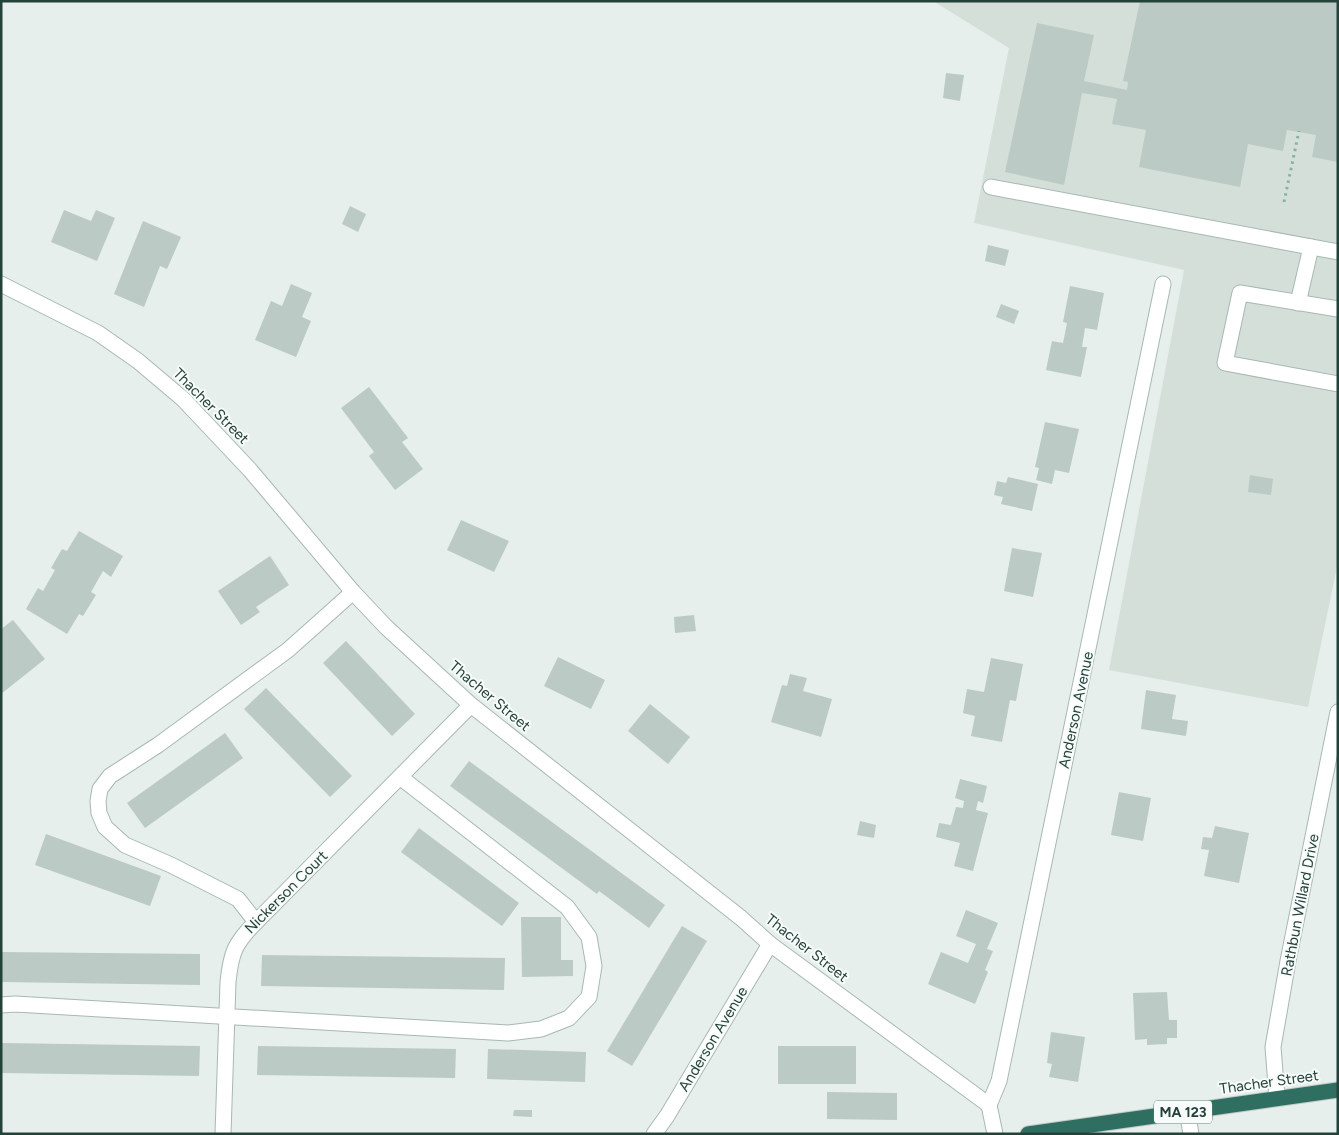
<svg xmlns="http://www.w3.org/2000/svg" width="1339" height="1135" font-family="Figtree,sans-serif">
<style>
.built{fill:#d4dfda}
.building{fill:#bbcac4}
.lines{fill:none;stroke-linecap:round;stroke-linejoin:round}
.lane-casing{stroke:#a8b8b2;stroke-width:17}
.street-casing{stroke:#a8b8b2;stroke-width:17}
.highway-casing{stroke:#c2cac8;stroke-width:17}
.path{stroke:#86b3a5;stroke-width:3;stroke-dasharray:2.5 4;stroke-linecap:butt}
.lane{stroke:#fff;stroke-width:15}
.street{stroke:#fff;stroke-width:15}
.highway{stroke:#2f6f62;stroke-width:15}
.labels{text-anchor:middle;stroke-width:4;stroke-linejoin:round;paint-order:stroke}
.shield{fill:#f7fbf9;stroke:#637a73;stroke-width:1}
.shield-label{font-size:14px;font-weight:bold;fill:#24423a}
.street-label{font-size:15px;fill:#24423a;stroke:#f7fbf9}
</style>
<rect width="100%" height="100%" fill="#e6efeb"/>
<polygon class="built" points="933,1 1338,1 1338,562 1308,707 1109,670 1184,270 974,223 1009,48"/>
<g class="building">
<polygon points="1140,1 1338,1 1338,162 1312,157 1316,135 1287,130 1283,151 1248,144 1240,187 1139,167 1146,130 1112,124 1117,99 1082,93 1064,185 1005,172 1037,23 1094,35 1084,81 1127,90 1128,82 1123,81"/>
<polygon points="946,73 964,75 960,101 943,98"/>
<polygon points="350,206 366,214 358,232 342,224"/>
<polygon points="64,210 91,221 96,210 115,218 97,261 51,242"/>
<polygon points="143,221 181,237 167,269 160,266 144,307 114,294"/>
<polygon points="988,245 1009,250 1005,266 985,261"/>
<polygon points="291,284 312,293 302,317 311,321 296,357 255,340 271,301 282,306"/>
<polygon points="1070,286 1104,293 1097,330 1085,328 1082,347 1087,347 1081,377 1046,370 1052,341 1063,343 1067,323 1063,322"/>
<polygon points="1001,304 1019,311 1014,324 996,317"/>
<polygon points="369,387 408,438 402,442 423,469 395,490 369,456 374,452 341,408"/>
<polygon points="1045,422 1079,429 1069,473 1055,470 1052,484 1036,480 1039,468 1035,467"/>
<polygon points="1250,475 1273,479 1271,495 1248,492"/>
<polygon points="1008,477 1038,484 1032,511 1001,504 1003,497 994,495 997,481 1006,483"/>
<polygon points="461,520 509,541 494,572 447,550"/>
<polygon points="79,531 123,556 111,577 103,571 91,592 96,595 83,616 79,614 67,634 26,609 38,588 43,591 55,570 51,568 62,549 67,551"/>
<polygon points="1012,548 1042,553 1033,597 1004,591"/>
<polygon points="270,556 289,585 256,607 260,612 241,625 218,591"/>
<polygon points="694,615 696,631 675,633 674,617"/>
<polygon points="13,620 45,659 1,694 1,629"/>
<polygon points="346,641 415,714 392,736 323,663"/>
<polygon points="558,657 605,680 591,709 544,686"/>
<polygon points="991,658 1023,664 1016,701 1010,700 1002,742 971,736 975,716 963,713 967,689 984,692"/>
<polygon points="790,674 807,678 803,691 832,699 821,737 771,722 782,685 787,686"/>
<polygon points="266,688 352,776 330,797 244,709"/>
<polygon points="1146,690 1176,695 1172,719 1188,721 1186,736 1141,729"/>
<polygon points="650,704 690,737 668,764 628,731"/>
<polygon points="225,733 243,758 145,828 127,803"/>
<polygon points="469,761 665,905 649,928 599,891 597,894 450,786"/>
<polygon points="960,779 987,786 983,803 978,801 976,810 988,813 973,871 954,866 960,843 936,837 939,823 951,825 956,807 963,808 964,801 955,798"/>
<polygon points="1119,792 1151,798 1143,841 1111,835"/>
<polygon points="860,821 876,825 874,838 857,835"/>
<polygon points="1215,826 1249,833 1239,883 1204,876 1209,850 1201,849 1203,837 1212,838"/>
<polygon points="419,828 519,903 502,926 401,852"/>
<polygon points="46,834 161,876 150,906 35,865"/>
<polygon points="966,910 998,923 987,949 993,951 985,970 988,972 975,1004 928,984 941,952 968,963 976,944 956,936"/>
<polygon points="521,917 561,917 561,960 573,960 573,976 522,977"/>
<polygon points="682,926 707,941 632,1066 607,1051"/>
<polygon points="1,952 200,954 200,985 1,982"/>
<polygon points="262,955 505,958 504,990 261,986"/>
<polygon points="1167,992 1169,1020 1177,1020 1177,1038 1167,1038 1167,1044 1147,1045 1147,1039 1135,1040 1133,993"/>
<polygon points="1051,1032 1085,1037 1078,1082 1049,1077 1052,1064 1047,1063"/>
<polygon points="2,1043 200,1046 199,1076 2,1073"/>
<polygon points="258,1046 456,1049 455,1078 257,1075"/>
<rect x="778" y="1046" width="78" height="38"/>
<polygon points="488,1049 586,1052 585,1082 487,1079"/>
<polygon points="827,1092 897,1093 897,1120 827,1119"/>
<polygon points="514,1110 532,1110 532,1117 513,1116"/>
</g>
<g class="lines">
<g class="lane-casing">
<g id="lane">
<polyline points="991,187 1338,252"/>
<polyline points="1298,303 1311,247"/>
<polyline points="1338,309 1240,293 1225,363 1338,384"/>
<polyline points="256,922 238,899 171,865 125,845 105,827 99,813 98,801 100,789 110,776 158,745 288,650 353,592"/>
<polyline points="1,1005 15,1004 508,1033 541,1029 569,1018 589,997 594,966 589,937 567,907 400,777"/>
</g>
</g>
<g class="street-casing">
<g id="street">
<polyline points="1,284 98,333 138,361 183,399 250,470 353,592 386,627 471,705 741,918 770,944 989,1105"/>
<polyline points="1277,1098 1273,1047 1288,961 1338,712"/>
<polyline points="1187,1111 1191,1134"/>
<path d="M223,1134L228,982C231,952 235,943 256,922L471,705"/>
<polyline points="654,1134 667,1116 770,944"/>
<polyline points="995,1134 989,1105 999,1081 1163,284"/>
</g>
</g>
<g class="highway-casing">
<polyline id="highway" points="1028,1134 1338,1090"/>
</g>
<polyline class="path" points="1284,202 1299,131"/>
<use href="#lane" class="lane"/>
<use href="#street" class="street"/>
<use href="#highway" class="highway"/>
</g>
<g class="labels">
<rect class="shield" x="1154" y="1100.5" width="58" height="23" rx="4"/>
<g class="shield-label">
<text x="1183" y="1117">MA 123</text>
</g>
<g class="street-label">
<text transform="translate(211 406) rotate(45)" y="5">Thacher Street</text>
<text transform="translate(490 696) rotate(40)" y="5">Thacher Street</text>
<text transform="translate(1076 710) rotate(-78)" y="5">Anderson Avenue</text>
<text transform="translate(286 892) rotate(-45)" y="5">Nickerson Court</text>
<text transform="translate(1300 905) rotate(-79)" y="5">Rathbun Willard Drive</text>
<text transform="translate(807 948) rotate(38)" y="5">Thacher Street</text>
<text transform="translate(713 1039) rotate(-59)" y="5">Anderson Avenue</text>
<text transform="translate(1269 1082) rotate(-8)" y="5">Thacher Street</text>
</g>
</g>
<rect width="1339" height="1135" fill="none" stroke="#24423a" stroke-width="5"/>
</svg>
